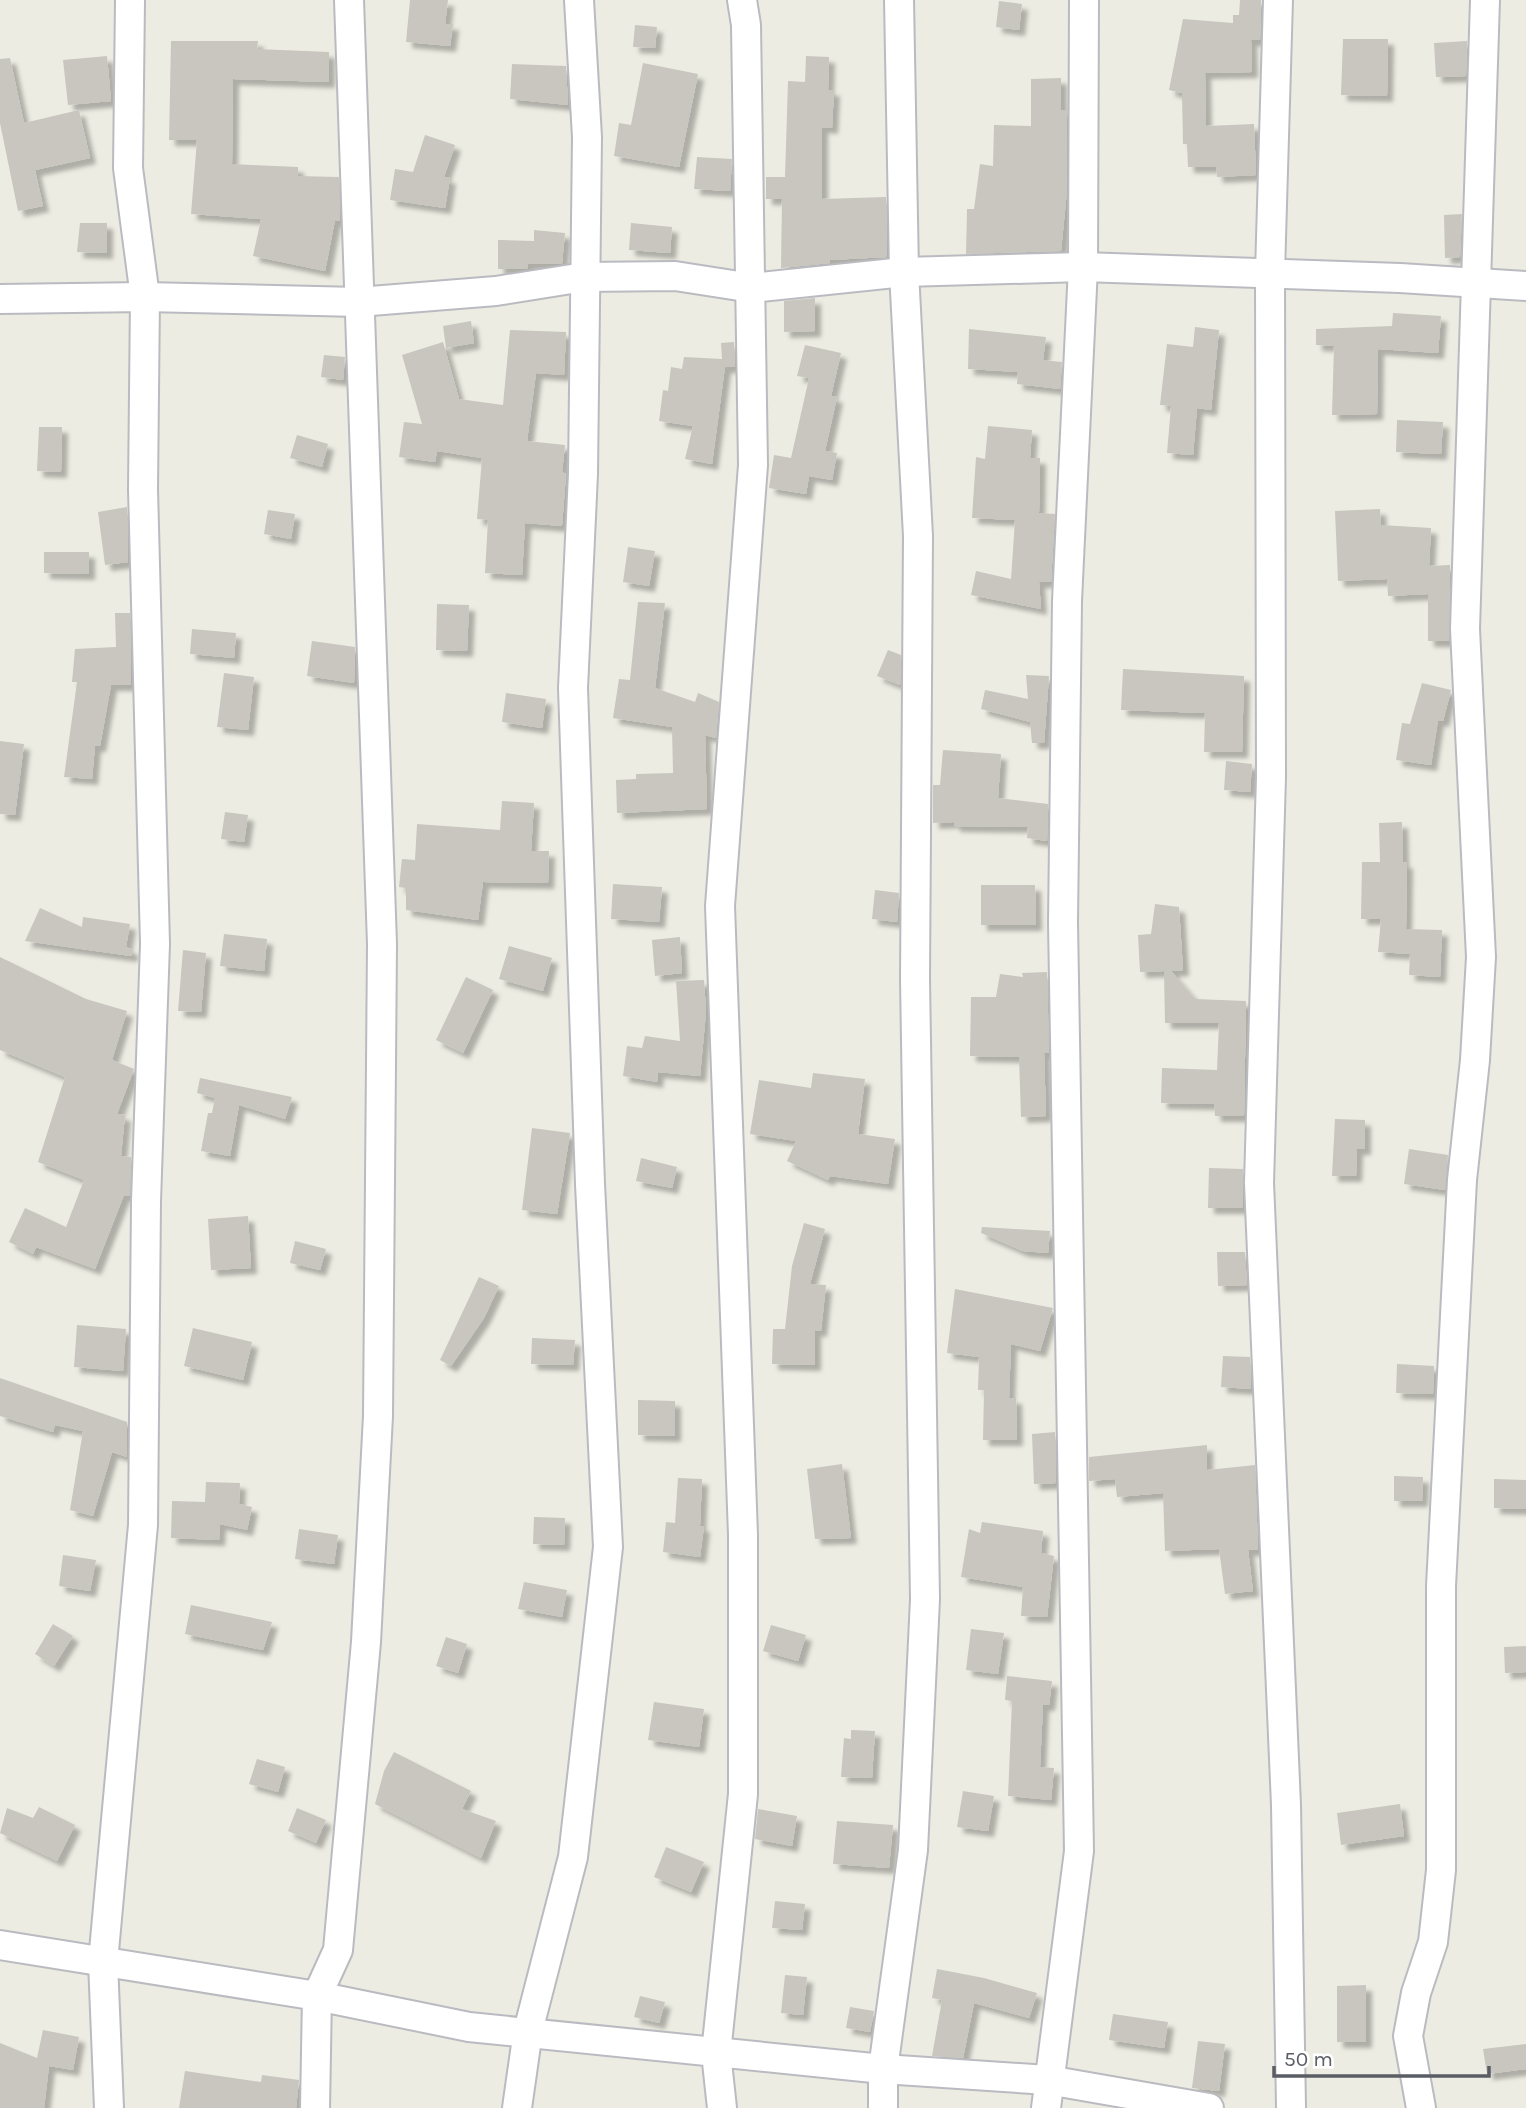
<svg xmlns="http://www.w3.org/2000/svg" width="1526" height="2108" font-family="Karla,sans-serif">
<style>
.building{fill:#c8c6bf;filter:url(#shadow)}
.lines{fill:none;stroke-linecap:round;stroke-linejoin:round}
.street-casing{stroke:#babbc1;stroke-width:32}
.street{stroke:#fff;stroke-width:28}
</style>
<defs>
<filter id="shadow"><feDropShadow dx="6" dy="6" stdDeviation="2" flood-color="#0004"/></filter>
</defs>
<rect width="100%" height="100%" fill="#edece2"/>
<g class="building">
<polygon points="410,0 448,0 445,24 453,24 450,46 406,42"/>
<polygon points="1240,0 1261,0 1260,40 1251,40 1252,72 1205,73 1206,126 1254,124 1256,175 1217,177 1216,167 1188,167 1187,144 1183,144 1182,93 1169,90 1183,19 1233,23 1233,15 1239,15"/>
<polygon points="999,1 1022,4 1019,30 996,27"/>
<polygon points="635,25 657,27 655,48 633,47"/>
<polygon points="1343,39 1388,39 1387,96 1341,95"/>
<polygon points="171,41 258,41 257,49 329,52 329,82 233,79 232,164 298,167 298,176 339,177 340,221 335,220 325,271 253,256 261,219 191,214 197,140 169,140"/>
<polygon points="1467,41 1466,76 1436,77 1434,43"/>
<polygon points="107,56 111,101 68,105 63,60"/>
<polygon points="806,56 829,57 828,90 834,90 832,128 822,127 822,199 886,197 887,257 830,260 830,263 781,268 782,199 766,199 766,177 785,177 788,81 805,82"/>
<polygon points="10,58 24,123 79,110 90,158 35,170 43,206 18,211 0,123 0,59"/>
<polygon points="643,63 698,74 679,167 614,156 619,123 631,125"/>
<polygon points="512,64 566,66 568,105 510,99"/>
<polygon points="1061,78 1061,110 1067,110 1067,190 1061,251 966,254 967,209 974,209 980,164 993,166 994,125 1031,126 1031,79"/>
<polygon points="425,135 455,145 444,177 450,178 445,208 390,200 395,169 413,172"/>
<polygon points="697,157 732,159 730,191 694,189"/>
<polygon points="1462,214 1460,257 1445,258 1444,215"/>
<polygon points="80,223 107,223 107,253 77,252"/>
<polygon points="631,223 672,227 670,253 629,250"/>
<polygon points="534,230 565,233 562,264 528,264 528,269 498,269 498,240 534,241"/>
<polygon points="815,298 815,331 784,332 784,301"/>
<polygon points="1393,313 1441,316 1438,353 1378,349 1377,414 1332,415 1334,346 1316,345 1316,329 1392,326"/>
<polygon points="471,321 474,343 446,348 443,326"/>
<polygon points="1195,327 1219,330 1211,410 1197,408 1193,455 1167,453 1171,406 1160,405 1167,344 1193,347"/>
<polygon points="969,329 1046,337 1043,360 1062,362 1060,389 1017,384 1018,372 968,369"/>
<polygon points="510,330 566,332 564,375 536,373 527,441 565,445 562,472 566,474 562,526 525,523 522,575 485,573 488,520 477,519 482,458 437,451 435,462 399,457 404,422 422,424 402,355 443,342 459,399 503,405"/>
<polygon points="734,342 735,367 725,367 712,464 685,459 693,426 659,421 663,390 668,391 671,367 682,369 684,357 722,359 721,343"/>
<polygon points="805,345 841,353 831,396 837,397 825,451 837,453 832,480 809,476 806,494 769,488 774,455 791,458 809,378 797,376"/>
<polygon points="324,355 345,357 343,380 321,377"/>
<polygon points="1397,420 1443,422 1441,454 1396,452"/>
<polygon points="988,426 1032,430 1030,458 1040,458 1039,513 1055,514 1051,582 1039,582 1041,609 971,595 976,571 1011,579 1015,520 972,518 976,457 985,459"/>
<polygon points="39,427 62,427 61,472 37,471"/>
<polygon points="297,435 328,444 322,467 290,458"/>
<polygon points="127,507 128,562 105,565 98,512"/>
<polygon points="1380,509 1381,525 1431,528 1429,566 1450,565 1449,641 1428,641 1428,594 1388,596 1387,579 1338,581 1335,511"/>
<polygon points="268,510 295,514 291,539 264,534"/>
<polygon points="628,547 655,551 649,586 623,582"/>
<polygon points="44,552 89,552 89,574 44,573"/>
<polygon points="638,602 665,603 655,688 695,702 698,693 719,702 716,738 705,735 707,809 617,813 616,780 636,779 636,774 673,773 672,727 613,718 619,679 630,680"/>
<polygon points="437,604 469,605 467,651 436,650"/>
<polygon points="115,613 130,613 131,685 111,685 100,746 95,746 92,779 64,777 77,682 72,682 75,649 116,647"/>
<polygon points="192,629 236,633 234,658 190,654"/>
<polygon points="312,641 355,647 354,683 307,676"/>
<polygon points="888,650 901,655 900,685 877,676"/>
<polygon points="1123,669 1244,676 1242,752 1204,752 1205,713 1121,710"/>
<polygon points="224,673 254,677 248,730 217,727"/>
<polygon points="1026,675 1049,676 1044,743 1032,743 1030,722 981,709 985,690 1028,699"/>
<polygon points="1422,683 1451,690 1443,721 1438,720 1431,765 1396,760 1402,723 1410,724"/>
<polygon points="506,693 546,699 542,728 502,722"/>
<polygon points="0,741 24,744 15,815 0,814"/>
<polygon points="943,750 1001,754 998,798 1048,804 1047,841 1027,838 1028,827 954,826 954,822 933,823 933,785 940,785"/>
<polygon points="1226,761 1252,764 1250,792 1224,790"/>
<polygon points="502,801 534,803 531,851 549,851 548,883 483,882 478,920 406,910 406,888 399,887 402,859 415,860 417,824 500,830"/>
<polygon points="225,812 248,815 244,842 221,839"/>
<polygon points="1402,822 1403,862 1407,863 1406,929 1442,930 1440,977 1409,975 1410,954 1378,952 1381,919 1361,919 1362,862 1380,862 1379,823"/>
<polygon points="613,884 662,887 659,922 611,919"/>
<polygon points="981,885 1035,885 1036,925 981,925"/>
<polygon points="875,890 899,893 897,922 872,919"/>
<polygon points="1155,904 1179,907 1183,970 1171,971 1195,999 1246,1001 1244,1116 1215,1116 1214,1104 1161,1103 1162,1068 1217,1070 1219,1023 1165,1023 1164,971 1140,972 1138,935 1151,934"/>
<polygon points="40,908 82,927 83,917 130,924 126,947 133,950 131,956 25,941"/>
<polygon points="224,934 267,939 264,971 220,966"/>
<polygon points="680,937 682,973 655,976 652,940"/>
<polygon points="509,946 552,958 543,991 499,979"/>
<polygon points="183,950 206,953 201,1012 178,1011"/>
<polygon points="0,957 86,999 127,1011 112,1060 134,1069 117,1114 125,1115 121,1156 131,1157 130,1196 124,1195 95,1269 36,1247 33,1254 9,1242 25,1208 66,1227 84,1180 38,1162 65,1077 0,1050"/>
<polygon points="1047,972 1049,1053 1044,1053 1046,1116 1021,1117 1019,1057 970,1056 971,997 996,997 1000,974 1023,977 1022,973"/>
<polygon points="466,977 493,990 463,1053 436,1040"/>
<polygon points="704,980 706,1012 700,1076 658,1072 657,1082 623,1076 627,1046 642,1048 645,1036 680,1041 676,981"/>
<polygon points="813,1073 865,1079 858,1134 895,1139 888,1184 830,1176 828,1180 787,1161 796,1141 750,1134 759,1080 811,1088"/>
<polygon points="200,1078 292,1097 285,1119 239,1105 230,1156 201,1151 208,1113 212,1113 215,1098 197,1093"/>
<polygon points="1335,1119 1365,1120 1365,1149 1357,1149 1356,1176 1332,1176"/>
<polygon points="532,1128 570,1133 557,1214 522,1210"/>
<polygon points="1409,1149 1448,1155 1445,1190 1404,1184"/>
<polygon points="641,1158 677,1167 672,1188 636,1181"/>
<polygon points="1209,1168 1243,1169 1243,1208 1208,1208"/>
<polygon points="248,1216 251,1268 211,1270 208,1219"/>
<polygon points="804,1223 825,1229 810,1284 826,1285 821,1331 815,1330 815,1365 772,1364 773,1329 785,1329 792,1266"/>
<polygon points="982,1227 1050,1231 1048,1253 1023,1251 981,1233"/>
<polygon points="295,1241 326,1249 320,1270 290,1263"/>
<polygon points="1217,1252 1245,1252 1247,1285 1218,1286"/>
<polygon points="479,1277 499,1286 484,1318 451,1366 440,1360"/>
<polygon points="955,1289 1053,1308 1040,1351 1011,1344 1009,1398 1016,1398 1017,1440 983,1440 984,1390 978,1390 979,1357 947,1353"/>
<polygon points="77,1325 126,1329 123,1371 74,1367"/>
<polygon points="193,1328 252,1342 243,1380 184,1366"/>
<polygon points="532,1338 575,1340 573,1365 531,1364"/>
<polygon points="1223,1356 1250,1357 1251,1389 1221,1387"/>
<polygon points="1397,1364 1434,1366 1433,1394 1396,1393"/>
<polygon points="0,1378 127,1422 127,1457 112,1452 93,1516 70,1510 83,1431 55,1425 53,1432 0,1416"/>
<polygon points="638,1400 675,1401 675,1436 638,1435"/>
<polygon points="1055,1432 1056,1483 1034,1484 1032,1434"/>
<polygon points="1207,1445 1207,1470 1255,1465 1258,1550 1248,1550 1253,1591 1225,1594 1219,1549 1165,1551 1163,1493 1117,1497 1115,1479 1089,1481 1089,1457"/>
<polygon points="842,1464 851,1538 815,1539 807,1469"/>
<polygon points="1394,1476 1423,1477 1422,1501 1394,1501"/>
<polygon points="678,1478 702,1479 700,1526 704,1526 700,1557 663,1552 666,1522 675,1523"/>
<polygon points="1494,1479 1526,1480 1526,1509 1494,1508"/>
<polygon points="206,1482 240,1483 239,1504 252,1507 247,1530 220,1524 219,1540 171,1538 172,1501 205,1502"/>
<polygon points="534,1517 565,1518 564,1545 533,1544"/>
<polygon points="982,1522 1043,1531 1041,1553 1054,1556 1047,1617 1021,1616 1023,1587 961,1577 969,1529 980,1533"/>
<polygon points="299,1529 338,1535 334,1564 295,1559"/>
<polygon points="63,1555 96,1560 90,1591 59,1586"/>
<polygon points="524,1582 567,1590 562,1617 518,1609"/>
<polygon points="191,1605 272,1622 263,1650 185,1634"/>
<polygon points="53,1624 73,1636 54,1666 35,1654"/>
<polygon points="771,1625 806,1635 798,1661 763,1651"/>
<polygon points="971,1629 1004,1633 998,1674 966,1670"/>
<polygon points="446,1637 467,1644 458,1673 436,1666"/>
<polygon points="1526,1646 1526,1672 1505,1673 1504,1647"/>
<polygon points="1007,1676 1052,1681 1049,1705 1043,1705 1040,1767 1054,1768 1051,1800 1008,1796 1012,1701 1005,1700"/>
<polygon points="654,1702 704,1709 699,1747 648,1740"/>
<polygon points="851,1730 875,1731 872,1778 841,1777 844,1738 851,1739"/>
<polygon points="394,1752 471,1791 462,1809 496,1821 481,1858 375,1804 384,1771"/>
<polygon points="257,1759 285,1767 278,1792 249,1784"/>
<polygon points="963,1791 994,1796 988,1831 957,1827"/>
<polygon points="1400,1804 1404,1836 1341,1845 1337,1813"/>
<polygon points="39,1807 75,1825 57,1861 0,1833 7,1808 33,1818"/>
<polygon points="297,1808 326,1820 316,1843 288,1831"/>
<polygon points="758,1809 797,1816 792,1846 755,1839"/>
<polygon points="837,1821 893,1825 889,1868 833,1864"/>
<polygon points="666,1847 704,1862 691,1892 654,1877"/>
<polygon points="775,1901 805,1904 802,1930 772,1928"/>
<polygon points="937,1969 984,1978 1037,1993 1029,2018 974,2003 963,2058 932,2056 942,2000 932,1998"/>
<polygon points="785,1975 807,1977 803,2015 781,2013"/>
<polygon points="1366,1985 1366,2042 1337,2042 1337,1986"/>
<polygon points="640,1996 665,2002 659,2023 634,2017"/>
<polygon points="850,2007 874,2011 870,2032 846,2028"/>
<polygon points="1113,2014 1168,2022 1164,2048 1109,2040"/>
<polygon points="43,2030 79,2037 73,2070 49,2066 44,2108 0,2108 0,2043 37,2058"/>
<polygon points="1198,2041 1225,2044 1219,2091 1192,2088"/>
<polygon points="1526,2044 1526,2069 1487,2074 1483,2049"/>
<polygon points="185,2071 261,2082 262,2075 299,2080 296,2108 179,2108"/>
</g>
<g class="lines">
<g class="street-casing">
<g id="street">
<polyline points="1278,0 1270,273 1271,777 1259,1183 1286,1805 1291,2108"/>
<polyline points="0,299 145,297 358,302 496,291 584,277 675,276 752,288 904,272 1083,267 1400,278 1526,286"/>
<polyline points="0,1945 317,1996 469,2027 883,2069 1048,2080 1209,2108"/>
<polyline points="109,2108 103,1962 143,1525 146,1201 155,944 143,489 145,297 128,168 130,0"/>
<polyline points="315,2108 317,1996 338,1950 366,1642 378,1416 382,944 349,0"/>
<polyline points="517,2108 528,2031 573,1857 608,1547 590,1184 573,688 583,474 587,137 579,0"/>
<polyline points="722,2108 716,2053 743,1794 743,1535 720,906 753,465 746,25 742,0"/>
<polyline points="883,2108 883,2069 913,1850 925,1599 915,979 918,536 904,272 899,0"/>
<polyline points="1046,2108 1079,1851 1063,923 1067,601 1083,267 1084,0"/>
<polyline points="1421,2108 1408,2036 1416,1993 1433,1942 1441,1870 1441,1586 1462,1180 1475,1060 1481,957 1465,629 1485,0"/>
</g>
</g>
<use href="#street" class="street"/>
</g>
<path d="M1274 2066v10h215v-10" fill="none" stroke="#5a5d63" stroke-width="3.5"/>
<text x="1284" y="2066" font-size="21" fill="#5a5d63" stroke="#ffffff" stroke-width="5" paint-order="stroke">50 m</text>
</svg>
